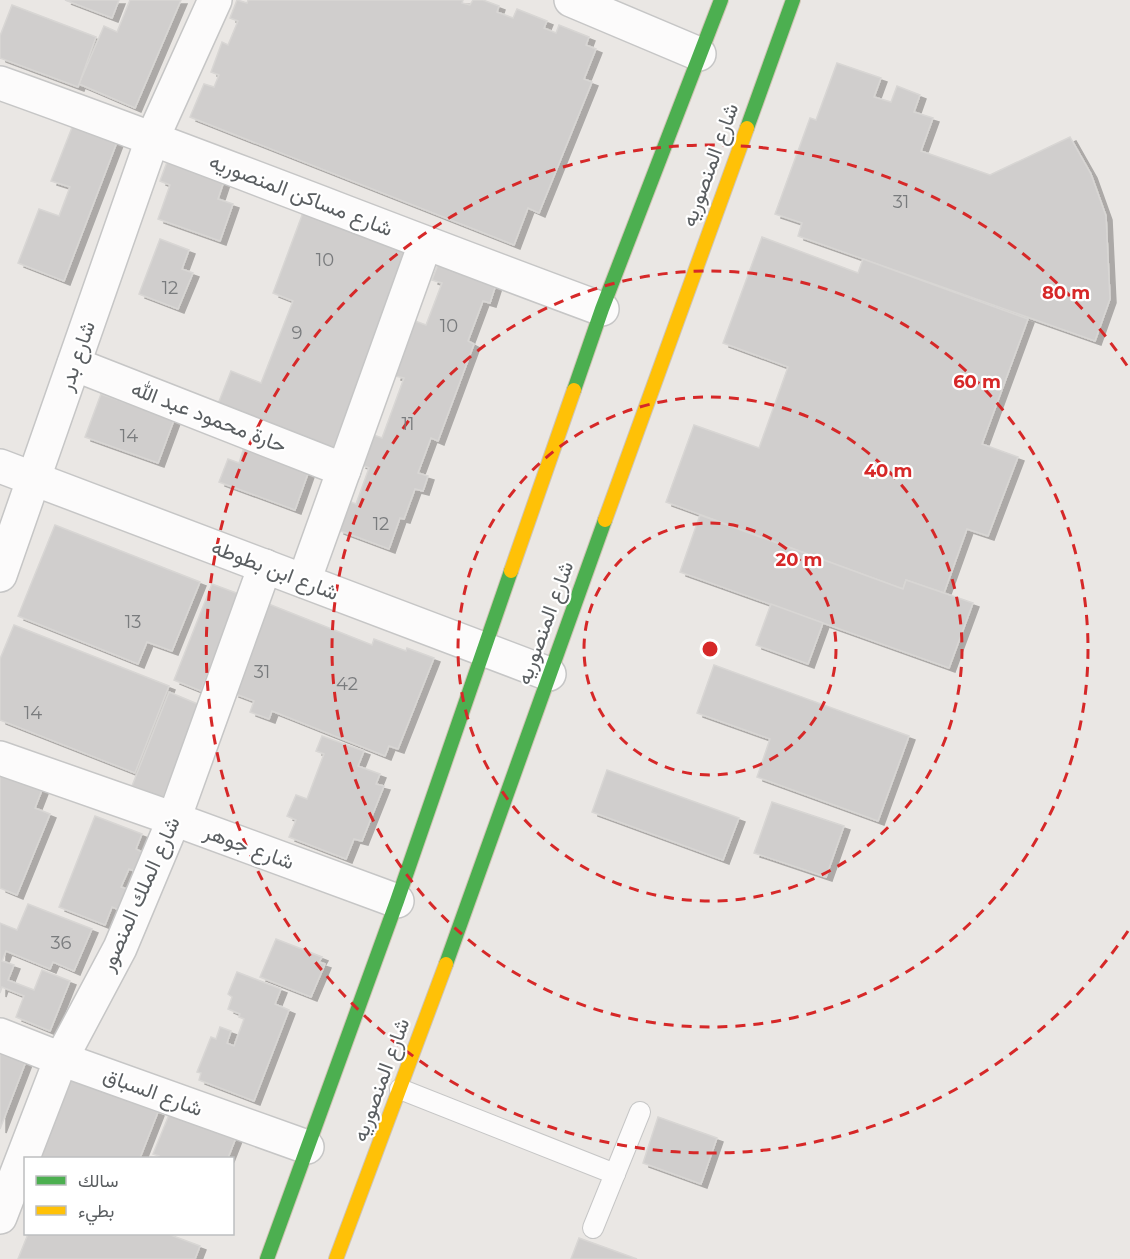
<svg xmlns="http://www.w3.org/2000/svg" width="1130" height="1259" font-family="Montserrat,Vazirmatn,sans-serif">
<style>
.building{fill:#d0cecd;stroke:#d8d6d4;stroke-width:1.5;filter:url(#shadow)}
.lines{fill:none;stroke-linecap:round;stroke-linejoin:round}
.lane-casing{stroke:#c6c6c6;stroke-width:22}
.street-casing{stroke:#c6c6c6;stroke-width:36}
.fast-casing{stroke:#cfc4b4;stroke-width:16}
.slow-casing{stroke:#cfc4b4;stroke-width:16}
.lane{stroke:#fcfbfb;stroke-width:20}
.street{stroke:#fcfbfb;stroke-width:33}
.fast{stroke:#4caf50;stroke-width:14}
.slow{stroke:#ffc107;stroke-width:14}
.ring{fill:none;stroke:#d62828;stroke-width:3;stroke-dasharray:10 8}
.labels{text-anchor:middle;stroke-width:4.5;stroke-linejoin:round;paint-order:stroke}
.number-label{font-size:18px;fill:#797b7d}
.street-label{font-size:21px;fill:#5a5e61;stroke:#fff}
.centre{fill:#d62828;stroke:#fff;stroke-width:3}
.ring-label{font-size:18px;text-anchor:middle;font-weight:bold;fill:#d62828;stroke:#fff;stroke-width:4.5;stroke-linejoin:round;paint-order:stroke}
</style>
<defs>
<filter id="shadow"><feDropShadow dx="6" dy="4" stdDeviation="0" flood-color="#0004"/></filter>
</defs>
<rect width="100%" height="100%" fill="#eae7e4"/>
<g class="building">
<polygon points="65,0 119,0 112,18"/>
<polygon points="130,0 181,0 135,108 79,84 104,26 117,32"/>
<polygon points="237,0 247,3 248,0 463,0 462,3 470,5 473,0 483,0 499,6 497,12 513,18 517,9 547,21 544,28 556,33 559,25 589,37 586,45 596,49 584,79 592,82 539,213 528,208 514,245 190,117 204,84 214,87 219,75 211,72 222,42 228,45 238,21 230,18"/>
<polygon points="12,5 96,37 78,87 0,58 0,36"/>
<polygon points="837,63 881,78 874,97 891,102 897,86 920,95 914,112 933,118 921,151 990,175 1070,137 1091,174 1106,216 1110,299 1095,341 798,236 802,223 775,214 810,118 816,120"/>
<polygon points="73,125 117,142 64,281 18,263 39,209 59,216 70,187 51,181"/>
<polygon points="167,162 224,181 218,199 233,204 220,241 158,219 170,185 160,181"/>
<polygon points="304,210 409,251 331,454 216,409 231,371 261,383 293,301 273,293"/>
<polygon points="762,237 858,273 863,259 1028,319 982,444 1018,457 988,536 967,529 944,593 906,580 903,589 666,502 694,425 759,448 788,367 723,343"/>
<polygon points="160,239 189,250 182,269 193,273 178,309 139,294"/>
<polygon points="442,254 499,275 490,303 483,301 468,341 474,344 438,441 431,438 418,473 428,476 423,491 415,489 404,519 400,518 389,549 338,530 348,501 356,504 369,468 360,464 371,434 382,438 404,378 395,376 415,321 426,325 442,283 432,280"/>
<polygon points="101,394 174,420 158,463 85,437"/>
<polygon points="246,441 311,465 295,510 219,482 228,459 239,463"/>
<polygon points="700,515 903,589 906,580 973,603 949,668 680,572"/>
<polygon points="55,525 200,582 172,651 147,642 138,664 18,616"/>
<polygon points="212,584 239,594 201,691 174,680"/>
<polygon points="266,603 372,645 374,639 406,651 407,648 434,658 398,749 389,746 385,756 272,711 269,719 250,712 254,701 233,693"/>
<polygon points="771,604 823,623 808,664 756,645"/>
<polygon points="14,625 169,686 135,773 0,720 0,659"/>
<polygon points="714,665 909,736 878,821 757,777 770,739 697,713"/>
<polygon points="169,692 200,705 163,798 132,786"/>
<polygon points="322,736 364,751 358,766 380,774 376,784 384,786 362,841 354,839 346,859 289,837 296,820 287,816 296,795 307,799 324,754 316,751"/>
<polygon points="607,770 739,818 723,860 592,812"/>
<polygon points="0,774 42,790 35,808 50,814 17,895 0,888"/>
<polygon points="772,802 844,826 826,877 754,853"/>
<polygon points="95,816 142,834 136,849 142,852 134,871 129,869 121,887 127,889 119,910 112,907 105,925 59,907"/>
<polygon points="28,904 92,929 74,971 53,962 50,969 6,951 2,961 14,965 8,980 34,990 42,970 70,981 50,1031 16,1017 24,996 2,987 0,993 0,923 17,930"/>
<polygon points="276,939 322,957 319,962 325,964 311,997 260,977"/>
<polygon points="237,972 281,989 275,1004 289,1010 254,1101 199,1080 201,1073 197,1072 211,1037 216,1039 220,1027 231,1031 227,1043 234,1046 244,1019 239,1017 240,1014 228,1009 232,997 228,994"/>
<polygon points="0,1052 28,1056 0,1129"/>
<polygon points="68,1078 158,1112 140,1158 37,1158"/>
<polygon points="177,1112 237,1135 228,1158 158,1158 159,1156 153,1154 169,1115 175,1117"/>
<polygon points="658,1117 717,1138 701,1184 643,1163"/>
<polygon points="28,1234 168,1234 200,1246 195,1259 18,1259"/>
<polygon points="579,1238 637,1259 571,1259"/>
</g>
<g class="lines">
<g class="lane-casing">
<g id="lane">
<polyline points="400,1089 615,1174"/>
<polyline points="593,1228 640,1112"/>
</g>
</g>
<g class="street-casing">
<g id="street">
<polyline points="571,0 699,54"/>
<path d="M0,83C202,155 401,235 602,309"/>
<polyline points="74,364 344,470"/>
<polyline points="0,466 549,674"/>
<polyline points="0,575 153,137 215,0"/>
<polyline points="304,581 425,244"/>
<polyline points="0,758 174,819 397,901"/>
<polyline points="0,1035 61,1059 307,1147"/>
<polyline points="0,1217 61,1059 120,948 174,819 265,566"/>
</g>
</g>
<g class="fast-casing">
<g id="fast">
<polyline points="747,128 793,0"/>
<polyline points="574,390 602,309 721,0"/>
<polyline points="446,964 605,520"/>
<polyline points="267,1259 397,901 511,571"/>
</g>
</g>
<g class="slow-casing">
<g id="slow">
<polyline points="605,520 747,128"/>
<polyline points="511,571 574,390"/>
<polyline points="336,1259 446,964"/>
</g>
</g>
<use href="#lane" class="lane"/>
<use href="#street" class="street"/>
<use href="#fast" class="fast"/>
<use href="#slow" class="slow"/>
</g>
<g class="ring">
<circle cx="710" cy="649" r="126"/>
<circle cx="710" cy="649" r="252"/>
<circle cx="710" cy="649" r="378"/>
<path d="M1128 931A504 504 0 1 1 1128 367"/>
</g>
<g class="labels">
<g class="number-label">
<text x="901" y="208">31</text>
<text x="325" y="266">10</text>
<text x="170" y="294">12</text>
<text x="449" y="332">10</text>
<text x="297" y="339">9</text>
<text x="408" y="430">11</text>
<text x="129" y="442">14</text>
<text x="381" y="530">12</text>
<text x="133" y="628">13</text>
<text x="262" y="678">31</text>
<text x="347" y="690">42</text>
<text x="33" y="719">14</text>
<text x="61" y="949">36</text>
</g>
<g class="street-label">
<text transform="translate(710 165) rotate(-70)" y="7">شارع المنصوريه</text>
<text transform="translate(301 195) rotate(21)" y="7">شارع مساكن المنصوريه</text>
<text transform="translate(77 356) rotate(-71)" y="7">شارع بدر</text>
<text transform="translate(209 417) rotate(21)" y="7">حارة محمود عبد الله</text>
<text transform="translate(275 570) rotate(21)" y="7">شارع ابن بطوطه</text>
<text transform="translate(545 623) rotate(-70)" y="7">شارع المنصوريه</text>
<text transform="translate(249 847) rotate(20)" y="7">شارع جوهر</text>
<text transform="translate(140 894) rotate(-66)" y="7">شارع الملك المنصور</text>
<text transform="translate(381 1080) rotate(-70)" y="7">شارع المنصوريه</text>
<text transform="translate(153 1092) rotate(20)" y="7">شارع السباق</text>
</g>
</g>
<circle cx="710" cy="649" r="9" class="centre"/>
<g class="ring-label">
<text x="1066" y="299">80 m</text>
<text x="977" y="388">60 m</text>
<text x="888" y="477">40 m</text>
<text x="799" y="566">20 m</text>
</g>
<rect x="24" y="1157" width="210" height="78" fill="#ffffff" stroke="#bdbfc0" stroke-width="1.5"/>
<rect x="36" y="1176" width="30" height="9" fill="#4caf50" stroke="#bdbfc0" stroke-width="1.5"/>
<text x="78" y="1187" font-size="18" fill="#5a5e61">سالك</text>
<rect x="36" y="1206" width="30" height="9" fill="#ffc107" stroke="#bdbfc0" stroke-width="1.5"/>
<text x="78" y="1217" font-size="18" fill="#5a5e61">بطيء</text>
</svg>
